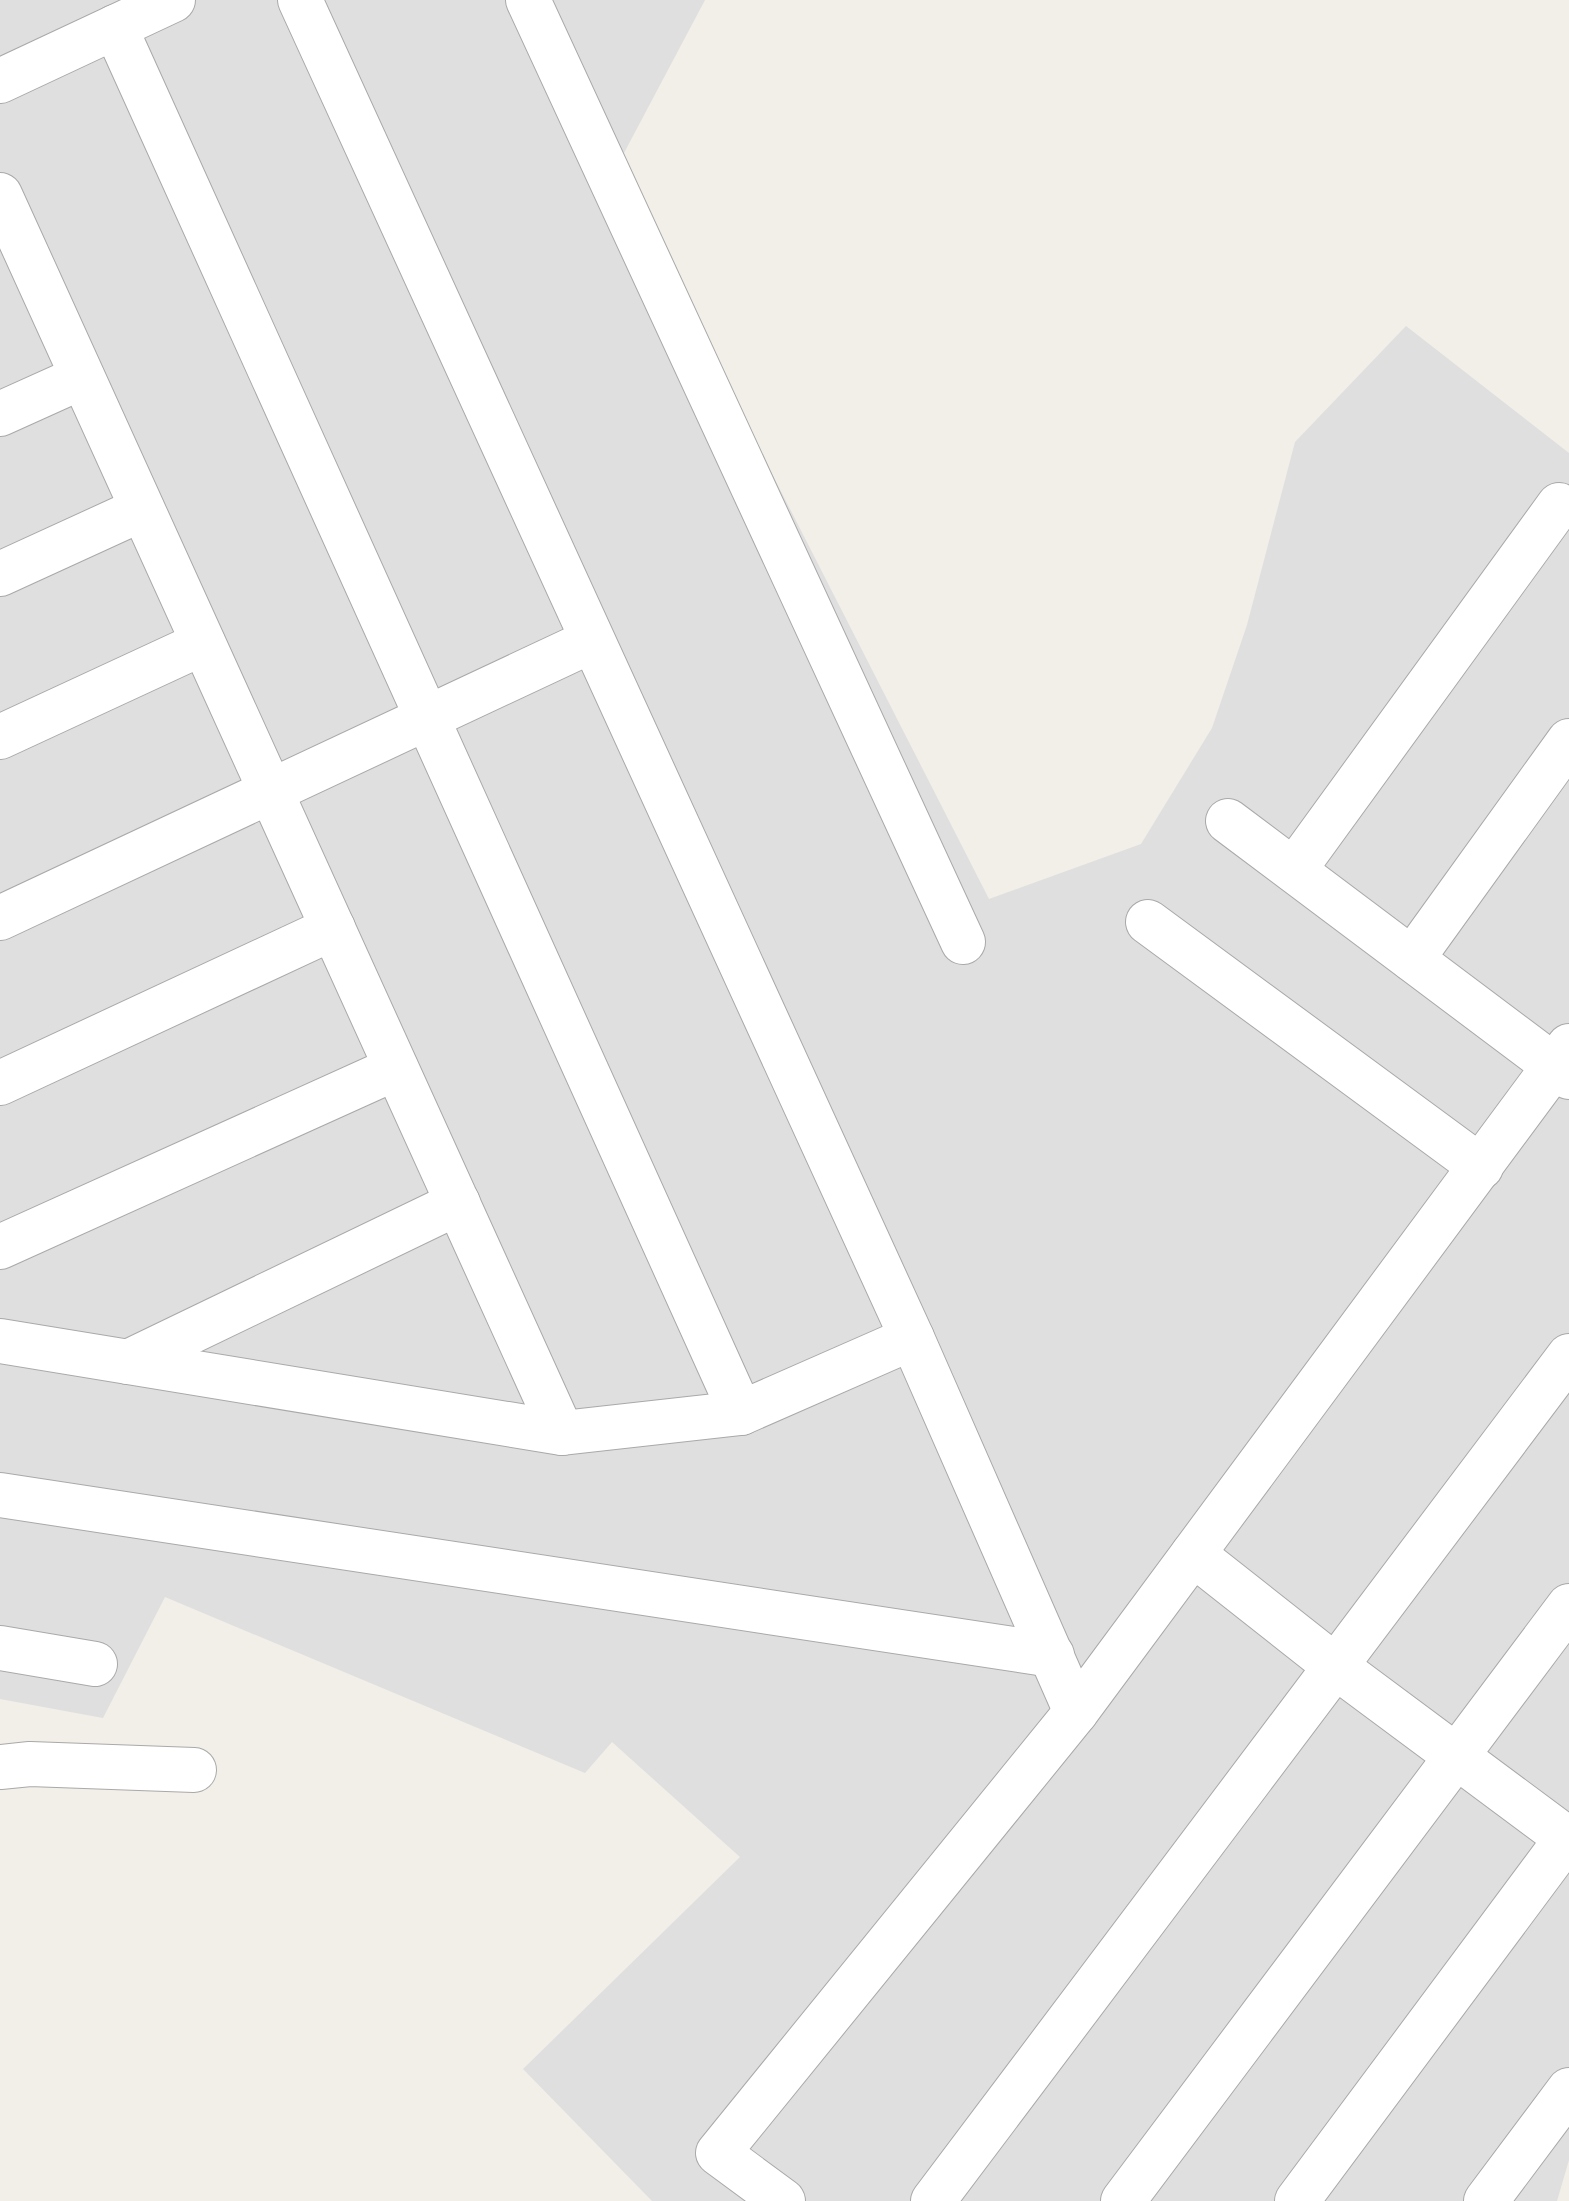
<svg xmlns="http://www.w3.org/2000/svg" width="1569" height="2201" font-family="'Open Sans',sans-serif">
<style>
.residential{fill:#e0dfdf}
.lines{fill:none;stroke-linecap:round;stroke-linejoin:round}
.minor-casing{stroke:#a9a9a9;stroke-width:46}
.minor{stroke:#fff;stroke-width:44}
</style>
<rect width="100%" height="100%" fill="#f2eee8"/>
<polygon class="residential" points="0,0 705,0 616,168 989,899 1141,844 1212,728 1247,625 1295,442 1406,326 1569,453 1569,2160 1557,2201 652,2201 523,2069 740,1857 612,1742 585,1773 165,1597 103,1718 0,1699"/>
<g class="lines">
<g class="minor-casing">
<g id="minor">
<polyline points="300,0 912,1338 1076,1712"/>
<polyline points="528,0 963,942"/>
<polyline points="115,27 741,1413"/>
<polyline points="0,81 173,0"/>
<polyline points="0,195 562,1433"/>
<polyline points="0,414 82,377"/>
<polyline points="0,574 142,509"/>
<polyline points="0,737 203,643"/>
<polyline points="1228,821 1569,1077"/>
<polyline points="1294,870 1559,505"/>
<polyline points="0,918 591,641"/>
<polyline points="1148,922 1481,1167"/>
<polyline points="1412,959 1569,741"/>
<polyline points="0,1083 333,928"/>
<polyline points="0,1247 396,1068"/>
<polyline points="0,1341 562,1433 741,1413 912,1338"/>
<polyline points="128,1362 458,1203"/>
<polyline points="0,1495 1052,1655"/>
<polyline points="1193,1554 1335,1666 1569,1840"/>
<polyline points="0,1648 95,1664"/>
<polyline points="0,1767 30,1764 194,1770"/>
<polyline points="783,2201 718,2153 1076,1712 1569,1046"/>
<polyline points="933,2201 1569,1356"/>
<polyline points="1123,2201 1569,1606"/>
<polyline points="1297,2201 1567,1838"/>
<polyline points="1486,2201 1569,2090"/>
</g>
</g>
<use href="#minor" class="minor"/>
</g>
</svg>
